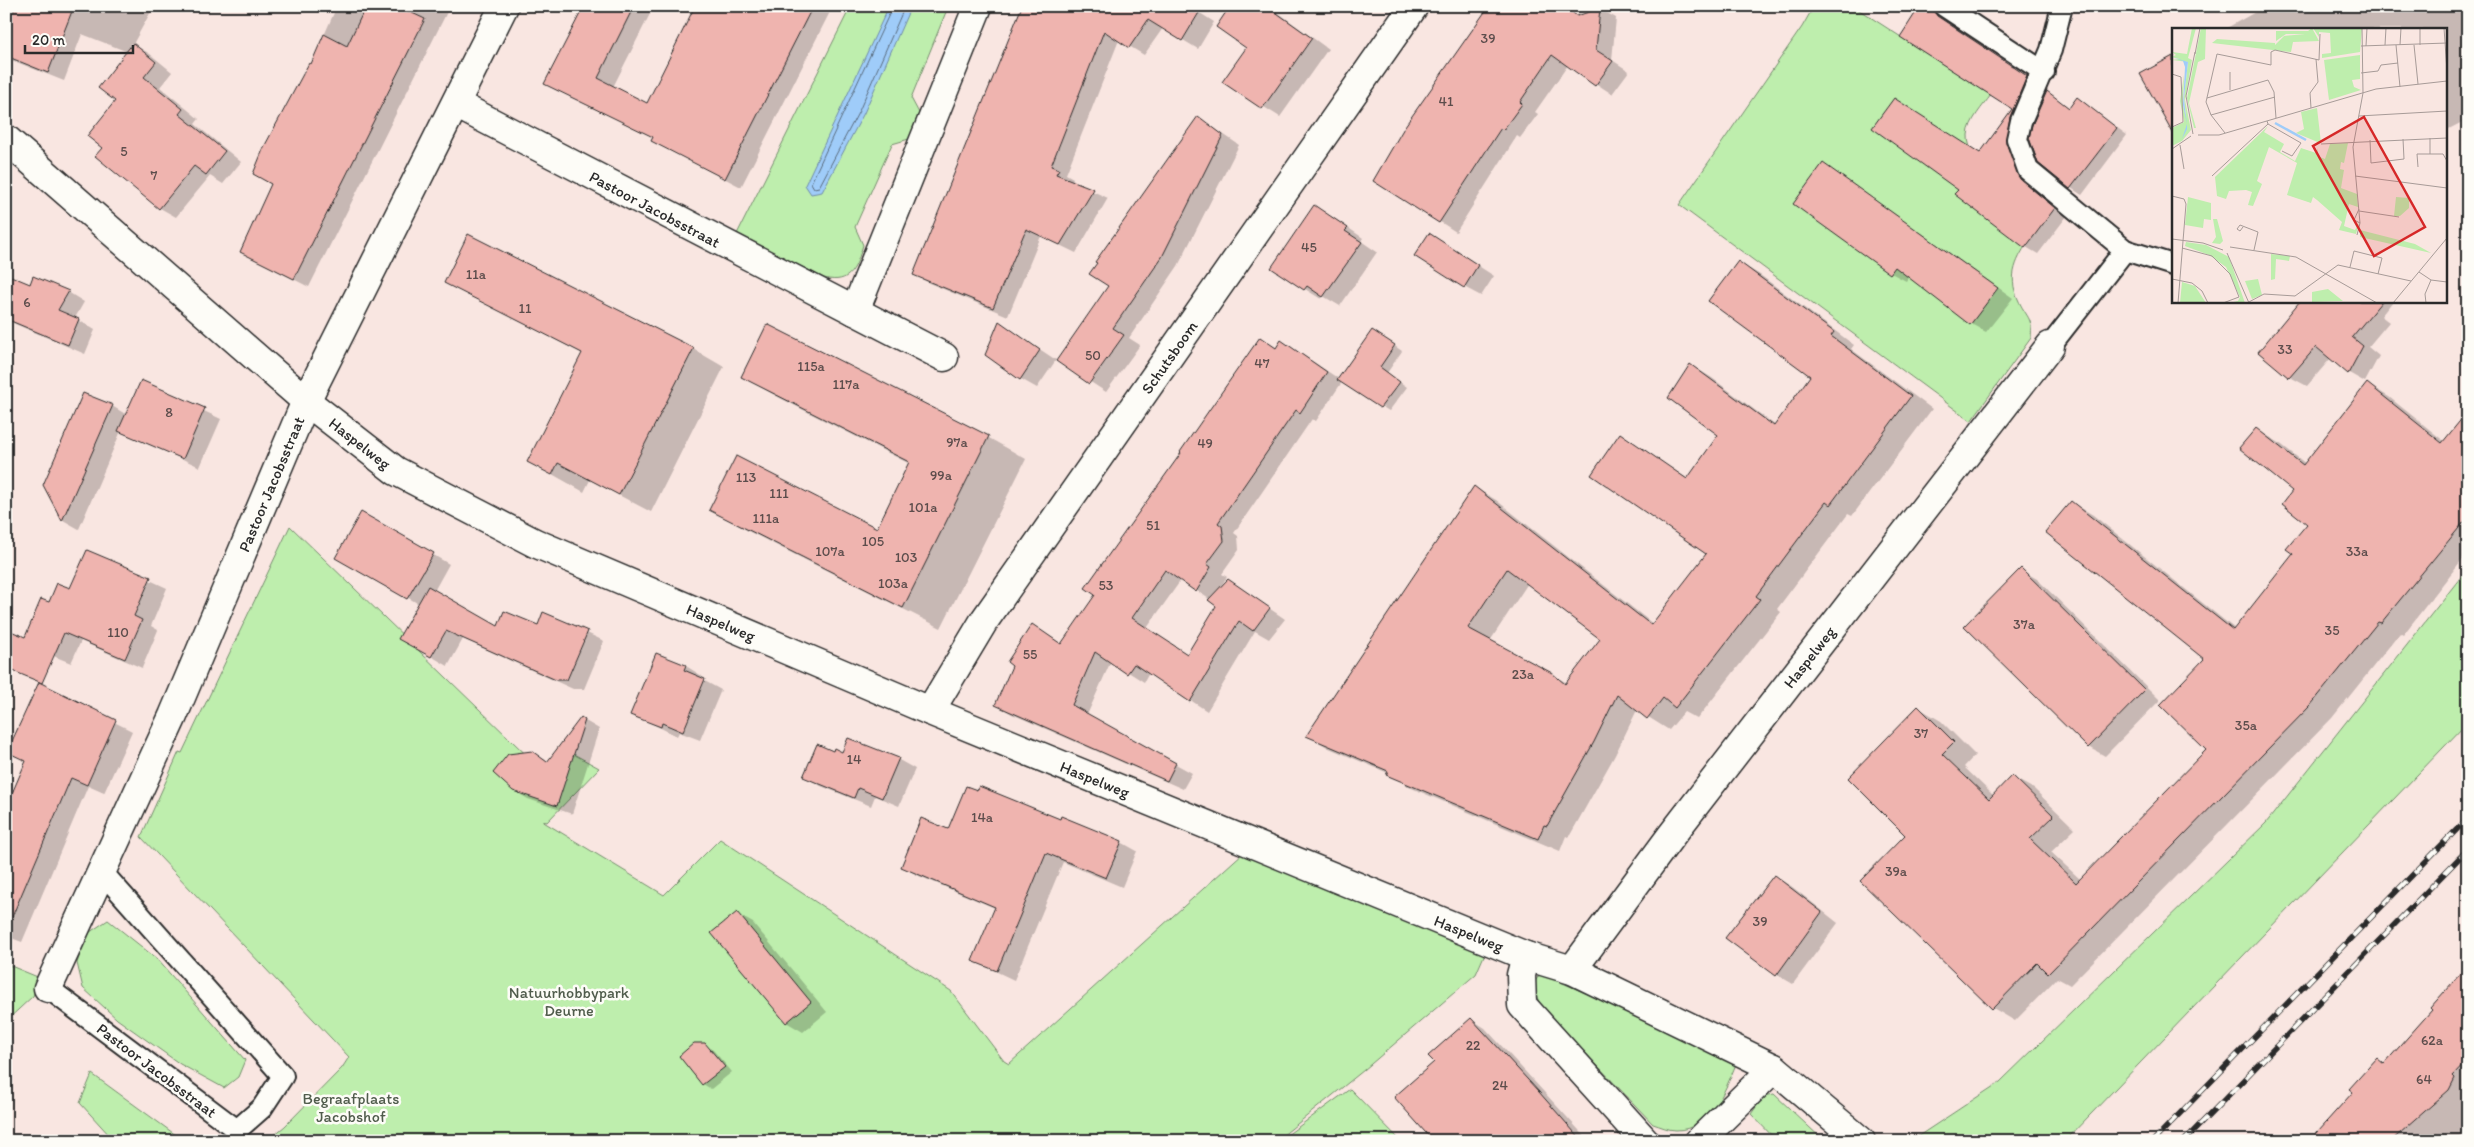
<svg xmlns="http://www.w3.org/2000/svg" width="2474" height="1147" font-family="Itim,sans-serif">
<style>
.green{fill:#beeead;stroke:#748c6c}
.water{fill:#9fccf9;stroke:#718ca7}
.shadow{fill:#0003;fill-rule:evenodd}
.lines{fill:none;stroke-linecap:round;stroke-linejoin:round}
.shore{stroke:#596b7d;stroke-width:1}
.building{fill:#efb4af;stroke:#2b2b2b;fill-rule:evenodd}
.lane-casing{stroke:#2b2b2b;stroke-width:24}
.street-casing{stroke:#2b2b2b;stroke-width:31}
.lane{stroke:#fdfcf7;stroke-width:20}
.street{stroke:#fdfcf7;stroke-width:28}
.rail-casing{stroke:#2b2b2b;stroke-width:5.5}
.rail{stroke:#fdfcf7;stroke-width:4;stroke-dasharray:11;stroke-linecap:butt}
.labels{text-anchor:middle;stroke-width:5;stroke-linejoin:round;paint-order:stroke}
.number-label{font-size:14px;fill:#5c4d4c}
.street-label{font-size:16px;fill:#2b2b2b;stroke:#fdfcf7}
.park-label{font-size:16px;fill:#505c4c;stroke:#fdfcf7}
.inset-river{fill:none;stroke:#9fccf9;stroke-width:2.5}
.inset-road{fill:none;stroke:#a79b98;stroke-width:1}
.view{fill:#d62828;fill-opacity:0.15;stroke:#d62828;stroke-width:2.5}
.inset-edge{fill:none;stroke:#2b2b2b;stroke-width:2.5}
</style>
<rect width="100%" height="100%" fill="#f9e6e1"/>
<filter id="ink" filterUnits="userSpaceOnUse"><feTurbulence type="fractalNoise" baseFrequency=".02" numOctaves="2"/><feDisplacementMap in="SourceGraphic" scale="10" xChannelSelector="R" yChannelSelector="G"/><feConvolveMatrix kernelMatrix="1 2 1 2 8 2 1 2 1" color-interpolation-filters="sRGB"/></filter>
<g filter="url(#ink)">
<g class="green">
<path d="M851,6H961L946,12L911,98L919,113L909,139L892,144L855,227L863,245C856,267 851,285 824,278L737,234Z"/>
<path d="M1814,6H1853L1991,95C1983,106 1969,121 1968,135C1966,159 2015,217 2030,239C2017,258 2007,276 2018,299C2026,318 2033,316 2031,338L1971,421L1679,205L1802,27Z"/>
<polygon points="290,526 543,771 568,751 599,768 547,822 542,821 664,895 720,839 951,991 1004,1061 1009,1064 1244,852 1486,951 1476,974 1364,1070 1276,1141 267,1141 285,1126 342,1068 349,1057 141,837 179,752 182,753"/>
<polygon points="2468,568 2468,722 2065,1141 1911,1141 2000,1082 2266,823"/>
<polygon points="108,920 157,959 245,1060 238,1077 224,1088 180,1064 117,1019 83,988 77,963 87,934"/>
<polygon points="6,964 40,978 33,996 6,1021"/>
<path d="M1540,973L1649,1021L1736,1064C1725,1091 1710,1130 1676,1130C1668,1130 1660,1126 1653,1124L1540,1005L1533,986Z"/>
<polygon points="92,1074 184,1141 119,1141 111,1137 80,1103"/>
<polygon points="1350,1089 1401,1141 1279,1141"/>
<polygon points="1774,1094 1824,1141 1777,1141 1751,1114 1764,1096"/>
</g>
<polygon class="water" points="889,6 911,6 864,113 822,192 811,194 805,185"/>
<g class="shadow">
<polygon points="17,6 154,6 133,44 150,54 172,72 160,87 199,119 195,124 241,162 223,184 210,176 176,217 160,208 104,148 128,52 82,34 64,81 14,61 6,57 6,33"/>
<polygon points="337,6 450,6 309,287 256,260 311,65"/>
<polygon points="585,6 654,6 613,87 647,105 697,6 833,6 741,187 668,149 654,137 546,84"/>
<polygon points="1023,6 1189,6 1214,22 1198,49 1163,28 1144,55 1119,40 1066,174 1073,178 1072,182 1108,198 1076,253 1041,236 1008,316 929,283 914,274"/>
<polygon points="1236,6 1269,6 1328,49 1280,117 1224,82 1248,48"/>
<polygon points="1922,6 1945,6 1944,13 1950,24 2039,84 2018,151 2032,187 2067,216 2038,254 2026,247 1981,154 2014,108"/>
<polygon points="2266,6 2468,6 2468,119 2445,131 2445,29 2225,29"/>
<polygon points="1600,9 1616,18 1612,60 1629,71 1612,94 1568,65 1535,112 1538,114 1520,138 1517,136 1456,232 1375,180 1535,35"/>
<polygon points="2047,93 2070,108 2078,99 2127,135 2082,195 2071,188"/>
<polygon points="1198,117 1239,145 1178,266 1129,338 1140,345 1106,392 1058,361 1110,286"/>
<polygon points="1838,174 2013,298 1986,332 1971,324 1909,276 1906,281 1891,273"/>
<polygon points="1331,216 1363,238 1361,241 1377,252 1340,306 1323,296 1321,299 1305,289"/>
<polygon points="1446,245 1494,276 1481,296 1464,287"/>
<path d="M1738,262L1760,275L1854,345L1851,349L1932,409L1852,516L1848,514L1777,609L1781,612L1697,719L1684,712L1669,730L1637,710L1615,755L1569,837L1566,836L1560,851L1409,787L1388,773L1329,748L1307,735L1474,487L1496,500L1653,624L1708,553L1620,435L1688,479L1720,435L1691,365L1712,378L1776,426L1811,376ZM1528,583L1602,638L1567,683L1490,641Z"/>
<polygon points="6,276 31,286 68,292 84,302 75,318 95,330 85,354 6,320"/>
<polygon points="445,282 693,349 724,367 651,512 590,480 584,492 529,461 583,354"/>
<polygon points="2302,301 2393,301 2381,316 2389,322 2368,347 2379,356 2365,382 2349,373 2331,358 2307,386 2290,377 2260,352"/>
<polygon points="1000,323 1056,360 1037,388 1021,379"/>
<polygon points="768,326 989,438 1026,459 941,628 748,531 711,509 878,529 910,464 780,398 742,377"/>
<path d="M1380,336L1402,351L1387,373L1407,387L1389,411L1342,382L1316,421L1312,419L1234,533L1238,536L1239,550L1222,574L1227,577L1221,586L1228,580L1285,619L1269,639L1255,631L1207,711L1149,673L1144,682L1111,661L1087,715L1192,773L1183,789L1012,714L996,705L1048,635L1062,644L1097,595L1183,453L1260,338L1277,348L1282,341L1339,379ZM1181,580L1218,605L1188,655L1147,628Z"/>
<polygon points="142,382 221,419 200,467 121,431 79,529 63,520 45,485 112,406 127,415"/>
<polygon points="2367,384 2389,397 2445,442 2468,426 2468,557 2464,557 2403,635 2400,633 2332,718 2070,985 2057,978 2015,1021 1993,1008 1862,881 1907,835 1919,708 1941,721 1975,755 1964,767 1994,796 2012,777 2034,789 2075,829 2051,852 2081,880 2207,750 2206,659 2071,502 2093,515 2235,629 2295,554 2309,523 2294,491 2256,429 2278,442 2306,464"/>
<polygon points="362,514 449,564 434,591 498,628 539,627 544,613 604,641 584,689 573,689 463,639 448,666 400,638 419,604 337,557"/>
<polygon points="87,551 167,588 151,626 158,630 142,668 81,641 71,663 41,651 50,604 71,590"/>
<polygon points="2021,570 2037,579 2160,700 2105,756 2089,747"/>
<polygon points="657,654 686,666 702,676 701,679 721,690 700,740 679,732 677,736 632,714"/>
<polygon points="39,684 132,731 104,793 88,786 22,942 6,936 6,810 27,762 9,752"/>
<polygon points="582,719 599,729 572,814 528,799 513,790 531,752 549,762"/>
<polygon points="849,739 899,760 915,769 899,806 875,796 871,806 821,786 804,776 833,753 843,754"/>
<polygon points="1061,821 1121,842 1137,851 1122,887 1063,862 1014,980 974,961 995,908 919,876 903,867 948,831"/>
<polygon points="1775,877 1791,886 1838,923 1793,984 1776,974"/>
<polygon points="737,914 753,923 827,1012 803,1032 786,1022"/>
<polygon points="2468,980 2468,1128 2454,1141 2310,1141 2354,1092 2378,1060 2385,1064"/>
<polygon points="1471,1019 1485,1028 1589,1141 1435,1141 1436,1062"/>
<polygon points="704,1045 713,1050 732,1072 711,1089 703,1084"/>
</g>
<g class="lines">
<polyline class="shore" points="893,6 811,183 814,188 819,187 859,111 905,6"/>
</g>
<g class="building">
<polygon points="15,6 74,6 48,73 6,56 6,29"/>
<polygon points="366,6 397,6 425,19 294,279 240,252 271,184 253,174 264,147 309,63 311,64 324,34 347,46"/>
<polygon points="584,6 634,6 598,78 647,103 695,6 813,6 725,179 651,141 653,137 544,84"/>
<polygon points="1022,6 1203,6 1182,41 1148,20 1129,48 1104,31 1051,166 1059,169 1056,174 1094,189 1060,245 1026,229 993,308 913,275"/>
<polygon points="1230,6 1267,6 1312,38 1262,109 1222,82 1246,48 1216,27"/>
<polygon points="1489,6 1564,6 1577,16 1600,8 1596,50 1613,61 1595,86 1552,55 1520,102 1522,104 1503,130 1501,128 1439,223 1373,181 1405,126"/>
<polygon points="1920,6 1932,6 1937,16 2027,76 2010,117 2006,142 2020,179 2055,208 2025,248 1954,194 1958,190 1872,128 1894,98 1980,153 2012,109 1900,37"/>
<polygon points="133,43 156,62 144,77 183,109 179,114 225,151 206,175 194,166 159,209 95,156 102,148 87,136 115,101 98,88"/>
<polygon points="2173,56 2173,133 2140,74"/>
<polygon points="2047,91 2069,108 2077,97 2117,128 2070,189 2038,163 2029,138 2032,125"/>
<polygon points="1198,116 1223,135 1162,257 1113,328 1124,335 1089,384 1056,361 1108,286 1089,274 1097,263 1095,262"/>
<polygon points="1823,163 1998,288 1970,325 1895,267 1890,274 1793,204"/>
<polygon points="1314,205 1348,228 1345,231 1362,242 1323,297 1307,286 1304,290 1271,268"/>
<polygon points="1429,233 1478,265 1464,288 1414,256"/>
<polygon points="468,234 694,348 619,495 558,463 552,475 527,462 582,353 444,283"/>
<path d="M1738,261L1834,332L1831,336L1911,396L1830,505L1826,502L1756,596L1760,599L1675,708L1663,698L1647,719L1617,695L1594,742L1547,826L1544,825L1538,839L1386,775L1388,771L1306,736L1474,486L1651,625L1706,554L1591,475L1620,433L1687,479L1718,435L1668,398L1690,364L1774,426L1810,376L1708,301ZM1507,569L1600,639L1565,684L1552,673L1468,628Z"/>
<polygon points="6,274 30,284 33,276 69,291 58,310 79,319 68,345 6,319"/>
<polygon points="2300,301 2382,301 2352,337 2363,346 2348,374 2316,347 2289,378 2258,352"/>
<polygon points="999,321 1040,350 1020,380 985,355"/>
<polygon points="767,324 989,436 903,608 709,510 736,456 877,528 909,462 741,377"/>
<polygon points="1372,330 1395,345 1380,367 1400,382 1380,408 1337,380"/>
<polygon points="1260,337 1276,348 1281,340 1327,372 1300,413 1296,410 1218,523 1222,526 1224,541 1207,564 1211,567 1196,592 1165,570 1132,618 1187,654 1216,606 1208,600 1228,579 1270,608 1253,631 1239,621 1190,702 1134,664 1127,674 1095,652 1072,705 1176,763 1167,781 995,705 1012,666 1007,662 1032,624 1061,644 1095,595 1085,588 1181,453 1180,452"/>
<polygon points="141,380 205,408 183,459 118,431"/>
<polygon points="2367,383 2442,443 2468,411 2468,517 2381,623 2378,622 2310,706 2048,974 2037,963 1992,1009 1860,881 1905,835 1848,778 1918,706 1954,742 1942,754 1989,799 2012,775 2054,816 2030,839 2076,883 2206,750 2160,705 2204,659 2045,532 2071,501 2233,630 2293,554 2286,549 2307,524 2282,504 2292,491 2239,448 2256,428 2303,465"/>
<polygon points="83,393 113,405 62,521 43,485"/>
<polygon points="361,512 434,553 407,599 335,558"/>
<polygon points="87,550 151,577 134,616 142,620 125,659 64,633 42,683 6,668 6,629 25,637 41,599 49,602 57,583 70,588"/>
<polygon points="2021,568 2145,690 2088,748 1964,626"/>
<polygon points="428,586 498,626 504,611 538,625 543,612 588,631 567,680 556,680 446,631 431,657 398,639"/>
<polygon points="656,653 686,665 684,670 705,679 683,732 662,723 661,727 630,715"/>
<polygon points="39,682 116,720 87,785 71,778 6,931 6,807 26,761 7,752"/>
<polygon points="581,717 585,720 557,806 513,791 493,773 508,754 532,751 547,762"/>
<polygon points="848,738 899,758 882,798 858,788 854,798 803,777 817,744 833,751 834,748 842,752"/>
<polygon points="966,786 977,790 979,786 1060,819 1061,816 1122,841 1106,878 1046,853 997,971 972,961 995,907 901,867 921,818 948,829"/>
<polygon points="1774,875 1822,912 1776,976 1725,938"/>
<polygon points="737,912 811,1002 786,1023 711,933"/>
<polygon points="2468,965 2468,1060 2453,1076 2455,1078 2449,1090 2391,1141 2309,1141 2353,1092 2349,1089 2377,1058 2384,1064 2432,1010 2430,1008"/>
<polygon points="1471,1018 1539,1092 1582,1141 1433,1141 1394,1097 1434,1062 1428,1056"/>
<polygon points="694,1043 705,1043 725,1067 702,1085 679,1056"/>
</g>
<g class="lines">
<g class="lane-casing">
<g id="lane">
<polyline points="1944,6 2044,72"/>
<polyline points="2125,250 2173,265"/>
<polyline points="2050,346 2125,250 2028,170 2017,139 2021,121 2051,50 2062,6"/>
<polyline points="48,988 237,1130 262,1108 283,1076 102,872"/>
</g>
</g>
<g class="street-casing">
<g id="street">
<polyline points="456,104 855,311 978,6"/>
<polyline points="6,139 306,401 396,471 535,543 930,711 1526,956 1572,970 1774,1068 1861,1141"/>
<polyline points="855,311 944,357"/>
<polyline points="930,711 984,621 1414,6"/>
<polyline points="1526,956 1521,975 1522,1005 1645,1141"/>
<polyline points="1572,970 1671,836 2050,346"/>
<polyline points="48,988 173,716 306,401 504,6"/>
<polyline points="1699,1141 1774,1068"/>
</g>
</g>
<use href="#lane" class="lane"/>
<use href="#street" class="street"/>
<g class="rail-casing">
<g id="rail">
<polyline points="2153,1141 2468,818"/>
<polyline points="2184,1141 2468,849"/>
</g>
</g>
<use href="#rail" class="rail"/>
</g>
</g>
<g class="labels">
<g class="number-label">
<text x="1488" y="43">39</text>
<text x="1446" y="106">41</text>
<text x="124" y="156">5</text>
<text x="154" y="180">7</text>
<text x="1309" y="252">45</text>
<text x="476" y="279">11a</text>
<text x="27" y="307">6</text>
<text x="525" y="313">11</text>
<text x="2285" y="354">33</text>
<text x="1093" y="360">50</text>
<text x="1262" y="368">47</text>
<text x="811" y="371">115a</text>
<text x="846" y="389">117a</text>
<text x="169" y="417">8</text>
<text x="957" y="447">97a</text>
<text x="1205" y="448">49</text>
<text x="941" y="480">99a</text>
<text x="746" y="482">113</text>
<text x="779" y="498">111</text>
<text x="923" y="512">101a</text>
<text x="766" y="523">111a</text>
<text x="1153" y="530">51</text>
<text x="873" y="546">105</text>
<text x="830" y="556">107a</text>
<text x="2357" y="556">33a</text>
<text x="906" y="562">103</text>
<text x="893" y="588">103a</text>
<text x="1106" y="590">53</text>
<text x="2024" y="629">37a</text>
<text x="2332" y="635">35</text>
<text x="118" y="637">110</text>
<text x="1030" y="659">55</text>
<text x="1523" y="679">23a</text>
<text x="2246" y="730">35a</text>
<text x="1921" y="738">37</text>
<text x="854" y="764">14</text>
<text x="982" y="822">14a</text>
<text x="1896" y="876">39a</text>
<text x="1760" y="926">39</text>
<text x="2432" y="1045">62a</text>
<text x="1473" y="1050">22</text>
<text x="2424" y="1084">64</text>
<text x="1500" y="1090">24</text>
</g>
<g class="street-label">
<text transform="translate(655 209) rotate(28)" y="6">Pastoor Jacobsstraat</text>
<text transform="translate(1169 357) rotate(-55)" y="6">Schutsboom</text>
<text transform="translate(360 443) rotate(38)" y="6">Haspelweg</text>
<text transform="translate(271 484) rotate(-67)" y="6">Pastoor Jacobsstraat</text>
<text transform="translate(721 622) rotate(23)" y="6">Haspelweg</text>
<text transform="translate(1809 657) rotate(-52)" y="6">Haspelweg</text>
<text transform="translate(1095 779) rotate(22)" y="6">Haspelweg</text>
<text transform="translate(1469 933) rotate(22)" y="6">Haspelweg</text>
<text transform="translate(157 1070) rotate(37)" y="6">Pastoor Jacobsstraat</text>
</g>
<g class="park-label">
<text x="569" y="998">Natuurhobbypark<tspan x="569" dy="18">Deurne</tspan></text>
<text x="351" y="1104">Begraafplaats<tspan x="351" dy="18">Jacobshof</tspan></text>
</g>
</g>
<g transform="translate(2172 28)">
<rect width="275" height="275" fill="#f9e6e1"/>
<path d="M20,0H24L16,30L20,32L13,72L19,102L10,113L0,118V100L12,94L8,73L12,47L11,77L14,89L12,69L16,34L0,32L7,31L0,29L4,27L0,24L15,26ZM29,0H34L33,31L26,34L17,75L24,100H22L15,70ZM140,0L147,13L121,14L119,24L40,15L45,11L103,15V17L112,8L133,6H114L104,13V3H136ZM141,0H190L188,24L150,30V26L159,25L158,5L147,4V9ZM188,27V51L180,52L182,59L189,62L157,72L152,32ZM145,80L149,115H148L124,105L132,101L129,84ZM96,98L92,104L112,116L108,124L123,133L129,120L144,125L146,120L145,128L153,131L158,116L176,115L172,135L169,134L168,141L172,142L169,160L185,166L186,179L177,176L172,198L183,202L187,195L184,206L167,202L170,194L145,172L141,169L139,175L115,167L125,135L97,119L85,153L90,156L81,178L76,177L80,164L74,162L57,163L54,171L45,168L43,149ZM16,169L39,175V192L32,191L31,200L13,197ZM224,169L237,170V180L228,188H222ZM41,191H45L51,213L48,216L40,215L44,209ZM188,202L243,216L259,225L188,209ZM14,214L34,217L57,229L73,275H57L66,273L68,269L54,239L37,227L13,218ZM99,226L118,228L117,233L104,231L103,251L99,252ZM86,251L90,267L80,271L73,253ZM10,254L23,258L34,275H8ZM156,261L171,273L140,274V264Z" fill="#beeead"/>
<path d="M0,29L16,34L12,69L13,81L15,96V101L10,111L15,96L11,77L13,39L11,33Z" fill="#9fccf9"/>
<path class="inset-river" d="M103,95L134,112"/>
<path class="inset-road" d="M248,0V17M272,0L275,43M213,17L214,0M224,17L228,59M228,17L229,0M242,17L246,56M189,18L275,15M194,18L195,0M23,26L28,0M58,44V62M189,45L206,43L209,37L226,35M0,46L9,49L11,94L0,99M35,70L96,52L102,64L104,90M139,80L138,65L146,54L144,31M39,87L103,69M187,88L275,83M96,96L129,115L120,128L110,123M53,105L39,87L34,74L45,26L99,37V24L103,22L147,32L148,6M21,106L14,68L23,24M26,107H47L204,61L275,53M258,110V126M198,112L199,135L232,131L231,111M149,116L275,110M8,117L12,141M0,121L19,108M246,139L245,126H271L275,133M40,148L96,96L95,93M183,148L275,160M0,168L12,171L14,176L6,275M187,181L182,192L188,195M187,183L227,189M71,199L68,203L65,201L68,197L86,204L82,222M185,207L188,195L181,119L191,65L190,0M0,211L31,215L51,222M58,219L124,229L205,275M10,220L40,228L58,246L67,269L51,275M55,225L77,275M178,239L182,223L210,230L206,246M247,244L259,252L275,254M0,251L20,255L30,263L36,275M75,275L92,266L123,268L166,237L239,253M221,275L275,210M254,275L253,266L259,252"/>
<path class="view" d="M192,89L253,199L202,228L141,118Z"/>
<rect width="275" height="275" class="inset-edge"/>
</g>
<rect width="2474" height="1147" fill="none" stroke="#fdfcf7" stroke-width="25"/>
<rect x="12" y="12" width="2449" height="1122" fill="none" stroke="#2b2b2b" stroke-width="2" filter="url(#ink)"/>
<path d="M25 45v8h108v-8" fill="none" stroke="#2b2b2b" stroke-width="2.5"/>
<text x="32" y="45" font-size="15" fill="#2b2b2b" stroke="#fdfcf7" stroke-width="4" paint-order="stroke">20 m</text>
</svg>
